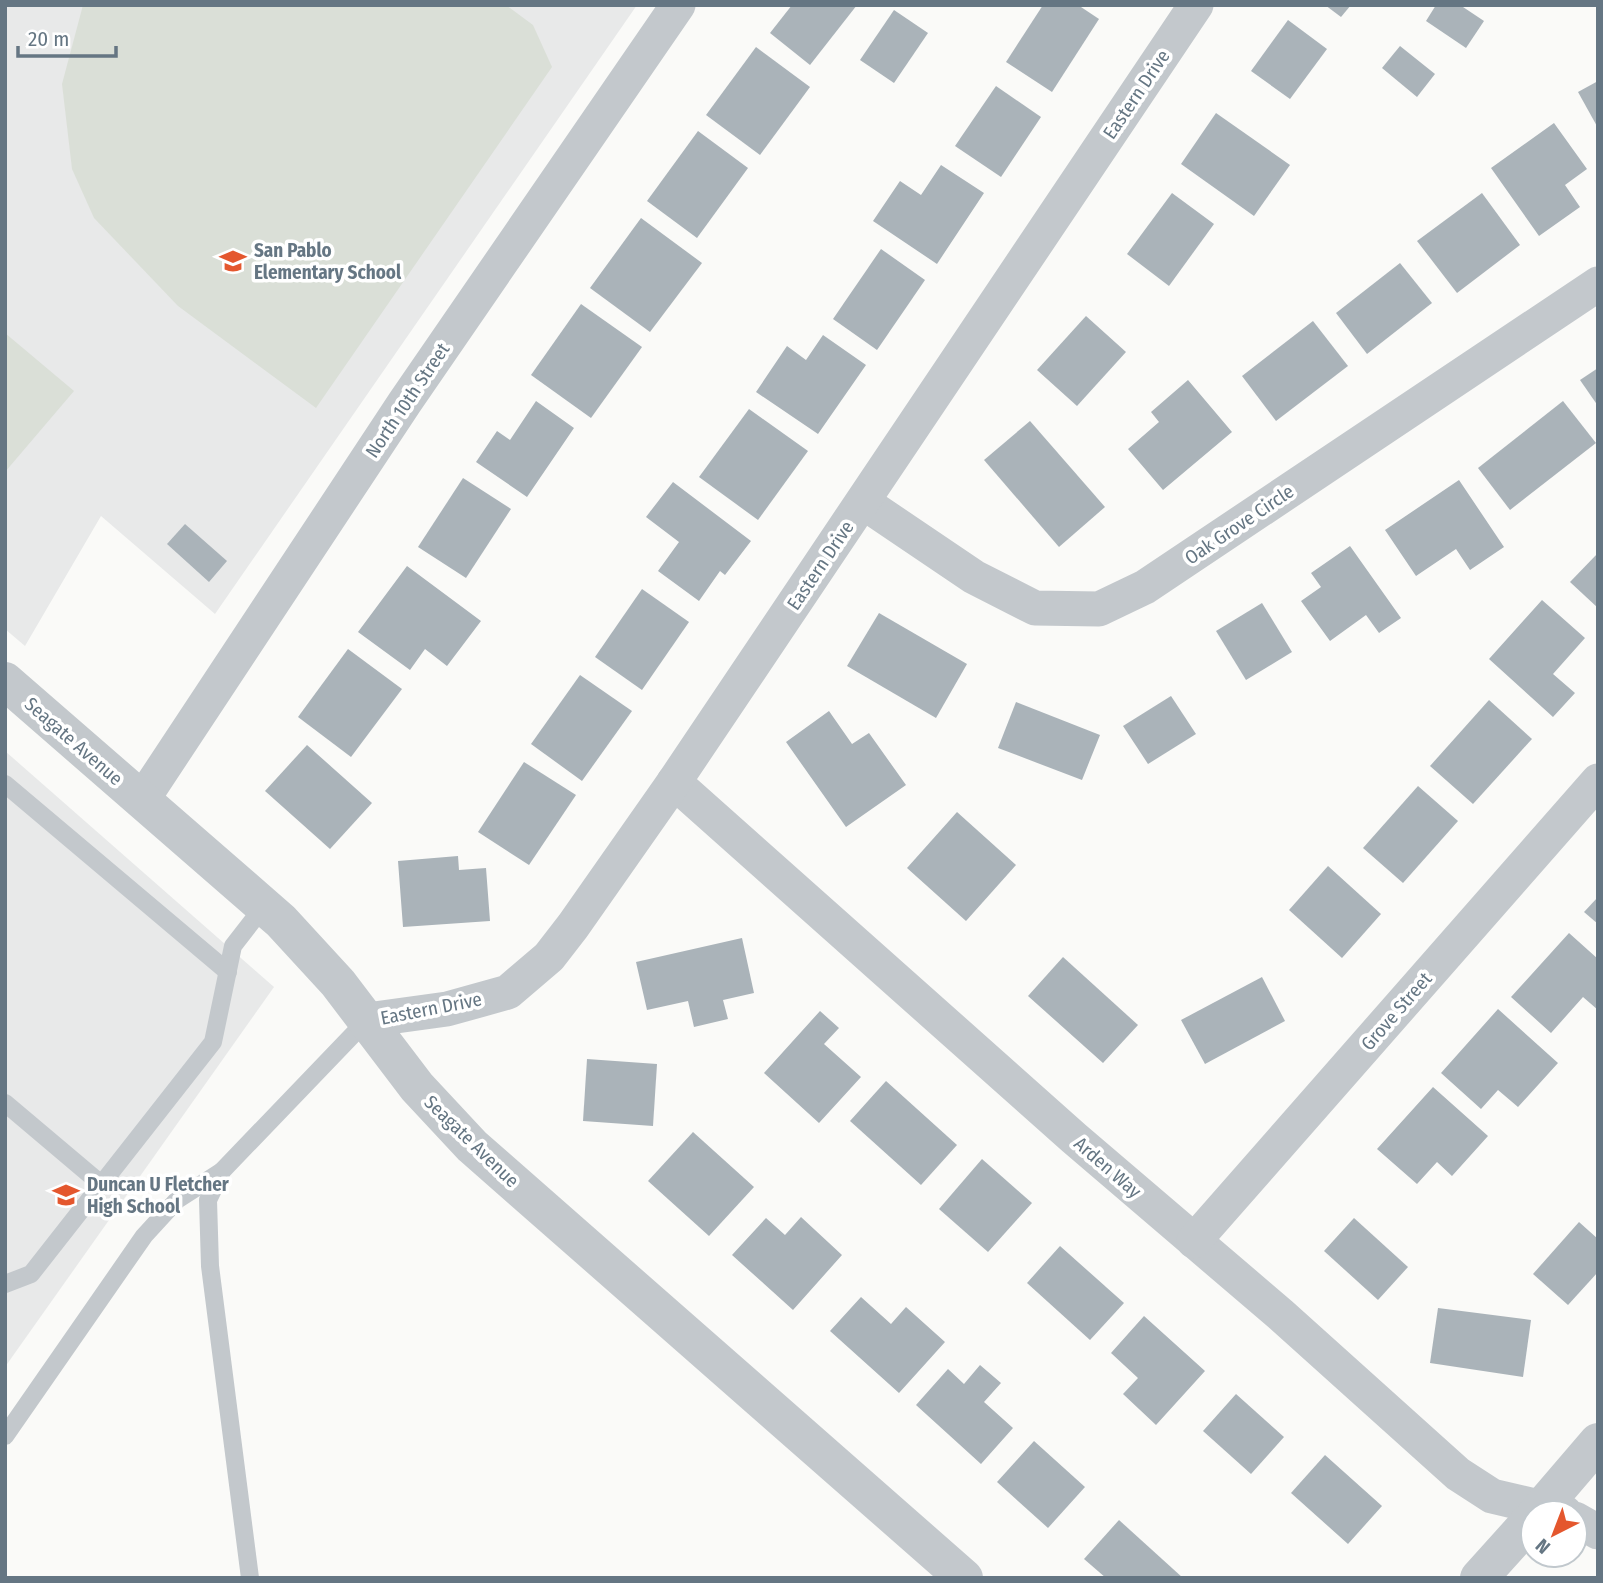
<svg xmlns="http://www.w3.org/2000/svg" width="1603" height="1583" font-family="'Fira Sans Condensed',sans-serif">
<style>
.built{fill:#e8e9e9}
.green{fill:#dadfd7}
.building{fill:#aab3b9}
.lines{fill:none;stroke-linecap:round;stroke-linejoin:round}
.service{stroke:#c3c8cc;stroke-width:18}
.minor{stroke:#c3c8cc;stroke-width:35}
.tertiary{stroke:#c3c8cc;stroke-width:38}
.labels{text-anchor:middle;stroke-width:7;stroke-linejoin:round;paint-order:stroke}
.street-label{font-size:19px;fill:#657683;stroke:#fff}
.poi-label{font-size:19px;font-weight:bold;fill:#657683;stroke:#fff;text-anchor:start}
</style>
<rect width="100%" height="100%" fill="#fafaf8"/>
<g class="built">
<polygon points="5,5 637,5 215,614 101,516 25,646 5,629"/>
<polygon points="5,751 274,987 5,1367"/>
</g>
<g class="green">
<polygon points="83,5 506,5 533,25 552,67 316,408 178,306 94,218 72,169 62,84"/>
<polygon points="5,333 74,391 5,472"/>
</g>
<g class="building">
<polygon points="792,5 857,5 810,65 770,33"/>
<polygon points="1043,5 1078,5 1099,19 1052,92 1006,62"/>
<polygon points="1325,5 1351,5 1341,17"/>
<polygon points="1436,5 1460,5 1484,21 1466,48 1426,21"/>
<polygon points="894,10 928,33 894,83 860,60"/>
<polygon points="1288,20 1327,49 1290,99 1251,71"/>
<polygon points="1400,46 1435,74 1417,97 1382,68"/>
<polygon points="756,47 810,87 760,155 706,115"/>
<polygon points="1598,81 1598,128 1578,92"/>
<polygon points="996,86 1041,117 1001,177 955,146"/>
<polygon points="1216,113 1290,165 1254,216 1181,164"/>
<polygon points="1554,123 1587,169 1565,185 1580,207 1539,236 1491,168"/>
<polygon points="698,131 748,168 697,238 647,201"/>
<polygon points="941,165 984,193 937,264 873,221 900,181 921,195"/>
<polygon points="1172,193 1214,224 1169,286 1127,254"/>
<polygon points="1482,193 1520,245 1457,293 1417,241"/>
<polygon points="641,218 702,263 650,332 590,288"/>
<polygon points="881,249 925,280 877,350 833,319"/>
<polygon points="1400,263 1432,303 1367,354 1336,313"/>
<polygon points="581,304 642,347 591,418 531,375"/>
<polygon points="1086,316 1126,352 1077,406 1037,370"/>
<polygon points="1313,321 1348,366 1276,421 1242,376"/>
<polygon points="823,335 866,365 818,434 756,392 787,346 806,360"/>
<polygon points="1598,368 1598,406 1580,380"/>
<polygon points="1188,380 1232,432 1163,490 1128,449 1159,422 1151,412"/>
<polygon points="536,401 574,428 527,497 476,462 497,431 510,440"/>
<polygon points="1563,401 1596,443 1510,510 1478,468"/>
<polygon points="749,409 808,451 758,520 699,477"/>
<polygon points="1030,421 1105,507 1059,547 984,460"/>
<polygon points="463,478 511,509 466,578 418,547"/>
<polygon points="1459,480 1504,547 1470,570 1456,549 1416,576 1385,530"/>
<polygon points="673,482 751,541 725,575 720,571 699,601 658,571 679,542 646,517"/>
<polygon points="185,524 227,561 209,582 167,544"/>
<polygon points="1350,546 1401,618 1379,633 1366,615 1330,641 1301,601 1321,587 1311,573"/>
<polygon points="1598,553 1598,608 1570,582"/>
<polygon points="407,566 481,621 447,666 425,649 410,670 358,632"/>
<polygon points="642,589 689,622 642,690 595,657"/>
<polygon points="1542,600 1585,638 1553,674 1575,693 1553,717 1489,659"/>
<polygon points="1262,603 1292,652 1246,680 1216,631"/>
<polygon points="879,613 967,664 936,718 847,666"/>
<polygon points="348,649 402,689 351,757 298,717"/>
<polygon points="580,675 632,711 582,781 531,744"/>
<polygon points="1171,696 1196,734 1148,764 1123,726"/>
<polygon points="1489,700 1532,739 1473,804 1430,766"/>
<polygon points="1016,702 1100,735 1082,780 998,748"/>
<polygon points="829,711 852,744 869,733 906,785 846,827 786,742"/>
<polygon points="307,745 372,803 330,849 265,791"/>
<polygon points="524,762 576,795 529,865 478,832"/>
<polygon points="1418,786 1458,821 1403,883 1363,848"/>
<polygon points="957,812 1016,865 966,921 907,868"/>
<polygon points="458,856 459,870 486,868 490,921 403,927 398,861"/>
<polygon points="1328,866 1381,914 1342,958 1289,910"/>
<polygon points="1598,897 1598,924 1584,912"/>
<polygon points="1569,933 1598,959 1598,1010 1583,997 1551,1033 1511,997"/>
<polygon points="742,938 754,993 723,1000 728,1019 694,1027 688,1001 647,1010 636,962"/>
<polygon points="1063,957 1138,1025 1103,1063 1028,996"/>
<polygon points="1262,977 1285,1021 1205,1064 1181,1020"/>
<polygon points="1498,1009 1558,1063 1518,1107 1498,1090 1481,1109 1441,1073"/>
<polygon points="820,1011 839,1028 824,1044 861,1077 819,1123 764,1073"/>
<polygon points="587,1059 657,1064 653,1126 583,1121"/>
<polygon points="886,1081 957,1145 921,1185 850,1121"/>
<polygon points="1433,1087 1488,1136 1452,1176 1437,1162 1417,1184 1377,1149"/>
<polygon points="693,1132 754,1187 709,1236 648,1181"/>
<polygon points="982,1159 1032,1203 988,1252 939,1209"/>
<polygon points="801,1217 842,1255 793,1310 732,1255 766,1218 785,1235"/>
<polygon points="1354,1218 1408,1267 1378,1300 1324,1251"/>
<polygon points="1579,1222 1598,1239 1598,1272 1568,1305 1533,1274"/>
<polygon points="1060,1246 1124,1303 1090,1340 1027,1283"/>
<polygon points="861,1297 891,1324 906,1307 945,1342 899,1393 830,1331"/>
<polygon points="1438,1308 1531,1320 1523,1377 1430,1363"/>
<polygon points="1144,1316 1205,1371 1156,1425 1123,1394 1138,1378 1111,1353"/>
<polygon points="980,1365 1001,1383 984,1402 1013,1428 981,1464 916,1405 948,1369 964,1384"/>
<polygon points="1236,1394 1284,1437 1251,1474 1203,1431"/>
<polygon points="1034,1441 1085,1487 1048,1528 997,1482"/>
<polygon points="1325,1455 1382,1506 1348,1544 1291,1493"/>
<polygon points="1119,1520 1183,1578 1106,1578 1084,1559"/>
</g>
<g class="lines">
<g class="service">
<polyline points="5,784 228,972"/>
<polyline points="5,1103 101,1184"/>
<polyline points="222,1171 208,1200 210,1266 250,1578"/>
<polyline points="5,1284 31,1274 213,1042 233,946 264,906"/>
<polyline points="5,1436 144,1236 177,1200 222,1171 367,1020"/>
</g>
<g class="minor">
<polyline points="863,502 974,577 1035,608 1099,609 1145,587 1598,284"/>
<polyline points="674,782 1074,1138 1280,1314 1458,1474 1492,1496 1565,1513"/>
<polyline points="142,800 405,402 678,5"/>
<polyline points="367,1020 447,1009 508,992 549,957 573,926 674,782 1196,5"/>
<polyline points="1194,1241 1598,781"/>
<polyline points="1575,1519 1598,1532"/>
</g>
<g class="tertiary">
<polyline points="5,681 281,921 338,983 417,1087 472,1146 964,1578"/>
<polyline points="1537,1513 1598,1442"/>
<polyline points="1479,1578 1533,1518"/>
</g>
</g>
<defs>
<g id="school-bare" transform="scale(2.1)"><path d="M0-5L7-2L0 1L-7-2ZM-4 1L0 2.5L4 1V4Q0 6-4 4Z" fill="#e4572e" stroke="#fff" stroke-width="2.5" paint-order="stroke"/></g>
</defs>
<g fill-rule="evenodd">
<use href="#school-bare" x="233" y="261"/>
<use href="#school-bare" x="66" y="1195"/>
</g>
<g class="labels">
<g class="street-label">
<text transform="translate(1136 94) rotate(-56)" y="7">Eastern Drive</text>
<text transform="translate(407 400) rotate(-56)" y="7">North 10th Street</text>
<text transform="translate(1239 524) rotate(-34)" y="7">Oak Grove Circle</text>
<text transform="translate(820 565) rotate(-56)" y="7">Eastern Drive</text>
<text transform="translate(74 741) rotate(41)" y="7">Seagate Avenue</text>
<text transform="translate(431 1008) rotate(-11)" y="7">Eastern Drive</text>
<text transform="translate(1396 1011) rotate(-49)" y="7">Grove Street</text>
<text transform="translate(472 1141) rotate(44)" y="7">Seagate Avenue</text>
<text transform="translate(1108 1167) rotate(41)" y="7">Arden Way</text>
</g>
<g class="poi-label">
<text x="254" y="257">San Pablo<tspan x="254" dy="22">Elementary School</tspan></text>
<text x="87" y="1191">Duncan U Fletcher<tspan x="87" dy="22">High School</tspan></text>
</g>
</g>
<rect width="1603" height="1583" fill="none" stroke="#657683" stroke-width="14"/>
<g transform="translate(1554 1534) rotate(222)"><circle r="33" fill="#ffffff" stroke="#c1c8cd" stroke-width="2"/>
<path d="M0-5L12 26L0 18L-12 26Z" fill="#e4572e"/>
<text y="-10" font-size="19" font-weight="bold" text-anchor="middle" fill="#657683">N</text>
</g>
<path d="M18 46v10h98v-10" fill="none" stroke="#657683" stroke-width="3.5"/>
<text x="28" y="46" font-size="21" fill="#657683" stroke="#ffffff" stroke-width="5" paint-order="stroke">20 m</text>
</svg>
